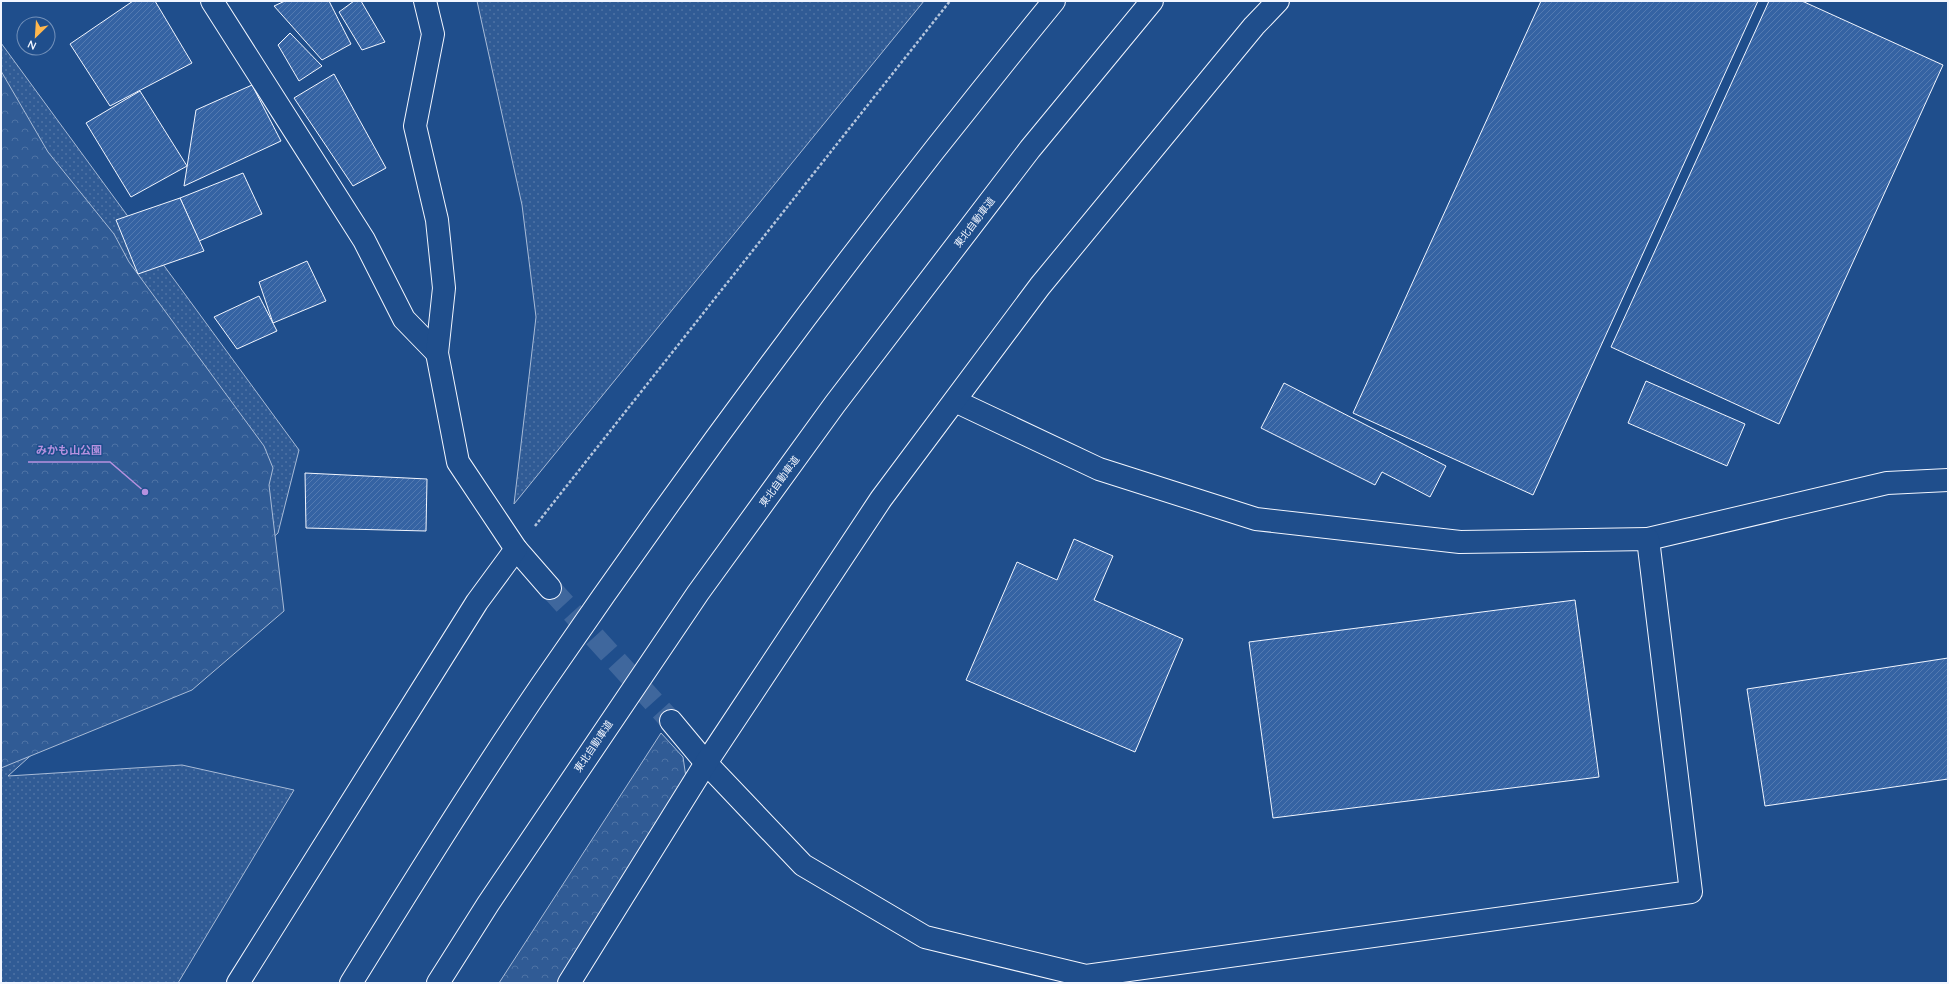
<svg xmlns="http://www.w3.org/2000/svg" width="1949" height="984" font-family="Quicksand,'Noto Sans JP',sans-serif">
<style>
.grass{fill:url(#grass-dots);stroke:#a8bbd7}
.forest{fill:url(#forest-crowns);stroke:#a8bbd7}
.building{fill:url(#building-hatch);stroke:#f2f6ff}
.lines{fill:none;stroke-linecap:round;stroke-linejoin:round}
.minor-tunnel{stroke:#3f679d;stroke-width:22;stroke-dasharray:22 11;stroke-linecap:butt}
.minor-casing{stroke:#f2f6ff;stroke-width:24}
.highway-casing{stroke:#f2f6ff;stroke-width:24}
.path{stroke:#b3c4dc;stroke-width:2.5;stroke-dasharray:3 2;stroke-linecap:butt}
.minor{stroke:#1f4e8c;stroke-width:22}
.highway{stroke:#1f4e8c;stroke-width:22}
.labels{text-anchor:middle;stroke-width:3;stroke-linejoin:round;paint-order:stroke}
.street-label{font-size:10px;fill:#f2f6ff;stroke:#1f4e8c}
.leader{fill:none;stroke:#b691df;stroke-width:1.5}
.callout-dot{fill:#b691df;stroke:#1f4e8c;stroke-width:1.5}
.callout-label{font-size:11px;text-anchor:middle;font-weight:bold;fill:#b691df;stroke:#1f4e8c;stroke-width:3;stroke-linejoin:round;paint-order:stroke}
</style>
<defs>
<pattern id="grass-dots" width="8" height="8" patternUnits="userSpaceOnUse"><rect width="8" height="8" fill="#305b95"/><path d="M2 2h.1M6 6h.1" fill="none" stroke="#4e73a5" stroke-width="1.8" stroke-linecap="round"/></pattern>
<pattern id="forest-crowns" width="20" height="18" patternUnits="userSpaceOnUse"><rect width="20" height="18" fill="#305b95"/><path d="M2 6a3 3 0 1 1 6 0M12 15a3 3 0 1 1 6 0" fill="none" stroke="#4e73a5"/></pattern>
<pattern id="building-hatch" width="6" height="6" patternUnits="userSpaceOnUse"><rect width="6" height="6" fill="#3563a3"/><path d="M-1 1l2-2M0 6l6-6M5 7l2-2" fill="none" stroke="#537ab1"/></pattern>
</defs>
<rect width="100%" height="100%" fill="#1f4e8c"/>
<g class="grass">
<polygon points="477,1 924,1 514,504 536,317 522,205"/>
<polygon points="1,43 299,450 278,533 8,776 182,765 294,790 178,983 1,983"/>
</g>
<g class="forest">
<polygon points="1,71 48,152 114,234 129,262 264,446 273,468 269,485 284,611 192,690 1,768"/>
<polygon points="661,733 683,757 687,784 562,983 499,983"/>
</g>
<g class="building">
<polygon points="133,1 155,1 192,63 110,106 70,44"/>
<polygon points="285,1 329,1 351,44 322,60 274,6"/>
<polygon points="354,1 361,1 385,42 362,50 339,12"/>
<polygon points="1541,1 1758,1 1533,495 1353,413"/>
<polygon points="1769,1 1802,1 1943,65 1779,424 1611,347"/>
<polygon points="290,33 322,66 299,81 278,45"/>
<polygon points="334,74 386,168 353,186 294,98"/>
<polygon points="252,85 281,141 184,186 196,110"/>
<polygon points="140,91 187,166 131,197 86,123"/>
<polygon points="243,173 262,214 199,241 180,198"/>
<polygon points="180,198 204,251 138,274 116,220"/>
<polygon points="307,261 326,301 273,323 259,282"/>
<polygon points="259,296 277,331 237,349 214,317"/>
<polygon points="1646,381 1745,424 1727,466 1628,423"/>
<polygon points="1284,383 1446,466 1430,497 1382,472 1375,485 1261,428"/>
<polygon points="305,473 427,479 426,531 306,528"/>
<polygon points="1074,539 1113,556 1094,600 1183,639 1135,752 966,680 1017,562 1057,580"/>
<polygon points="1575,600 1599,777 1273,818 1249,642"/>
<polygon points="1948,658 1948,779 1765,806 1747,689"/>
</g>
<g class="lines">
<polyline class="minor-tunnel" points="550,588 671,721"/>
<g class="minor-casing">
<g id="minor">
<polyline points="212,1 364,240 404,319 437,353"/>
<polyline points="425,1 433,34 415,126 437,220 444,288 437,353 458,462 516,549 550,588"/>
<polyline points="1648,539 1887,483 1948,480"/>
<polyline points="671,721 706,763 803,865 925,937 1086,976 1691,892 1648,539 1460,542 1256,519 1099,469 955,401"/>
<polyline points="238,983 477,602 516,549"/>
<polyline points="569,983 706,763 881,499 1040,286 1254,26 1278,1"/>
</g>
</g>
<g class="highway-casing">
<g id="highway">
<path d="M351,983C413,883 475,783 541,686C702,451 873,222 1054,1"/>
<polyline points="438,983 488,904 698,593 835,404 1030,149 1152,1"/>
</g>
</g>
<polyline class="path" points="535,526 950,1"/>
<use href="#minor" class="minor"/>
<use href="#highway" class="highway"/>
</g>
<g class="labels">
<g class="street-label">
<text transform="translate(974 222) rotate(-53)" y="4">東北自動車道</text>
<text transform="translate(779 481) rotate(-54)" y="4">東北自動車道</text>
<text transform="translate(593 746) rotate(-56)" y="4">東北自動車道</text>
</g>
</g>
<path class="leader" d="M145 492L110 462H28"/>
<circle class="callout-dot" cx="145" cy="492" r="4"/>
<g class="callout-label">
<text x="69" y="454">みかも山公園</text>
</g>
<rect width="1949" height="984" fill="none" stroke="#f2f6ff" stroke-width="4"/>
<g transform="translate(36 36) rotate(205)"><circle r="19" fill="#1f4e8c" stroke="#7391ba"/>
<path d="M0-3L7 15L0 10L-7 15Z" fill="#ffb74d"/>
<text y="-6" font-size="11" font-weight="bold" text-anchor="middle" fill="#f2f6ff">N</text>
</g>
</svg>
